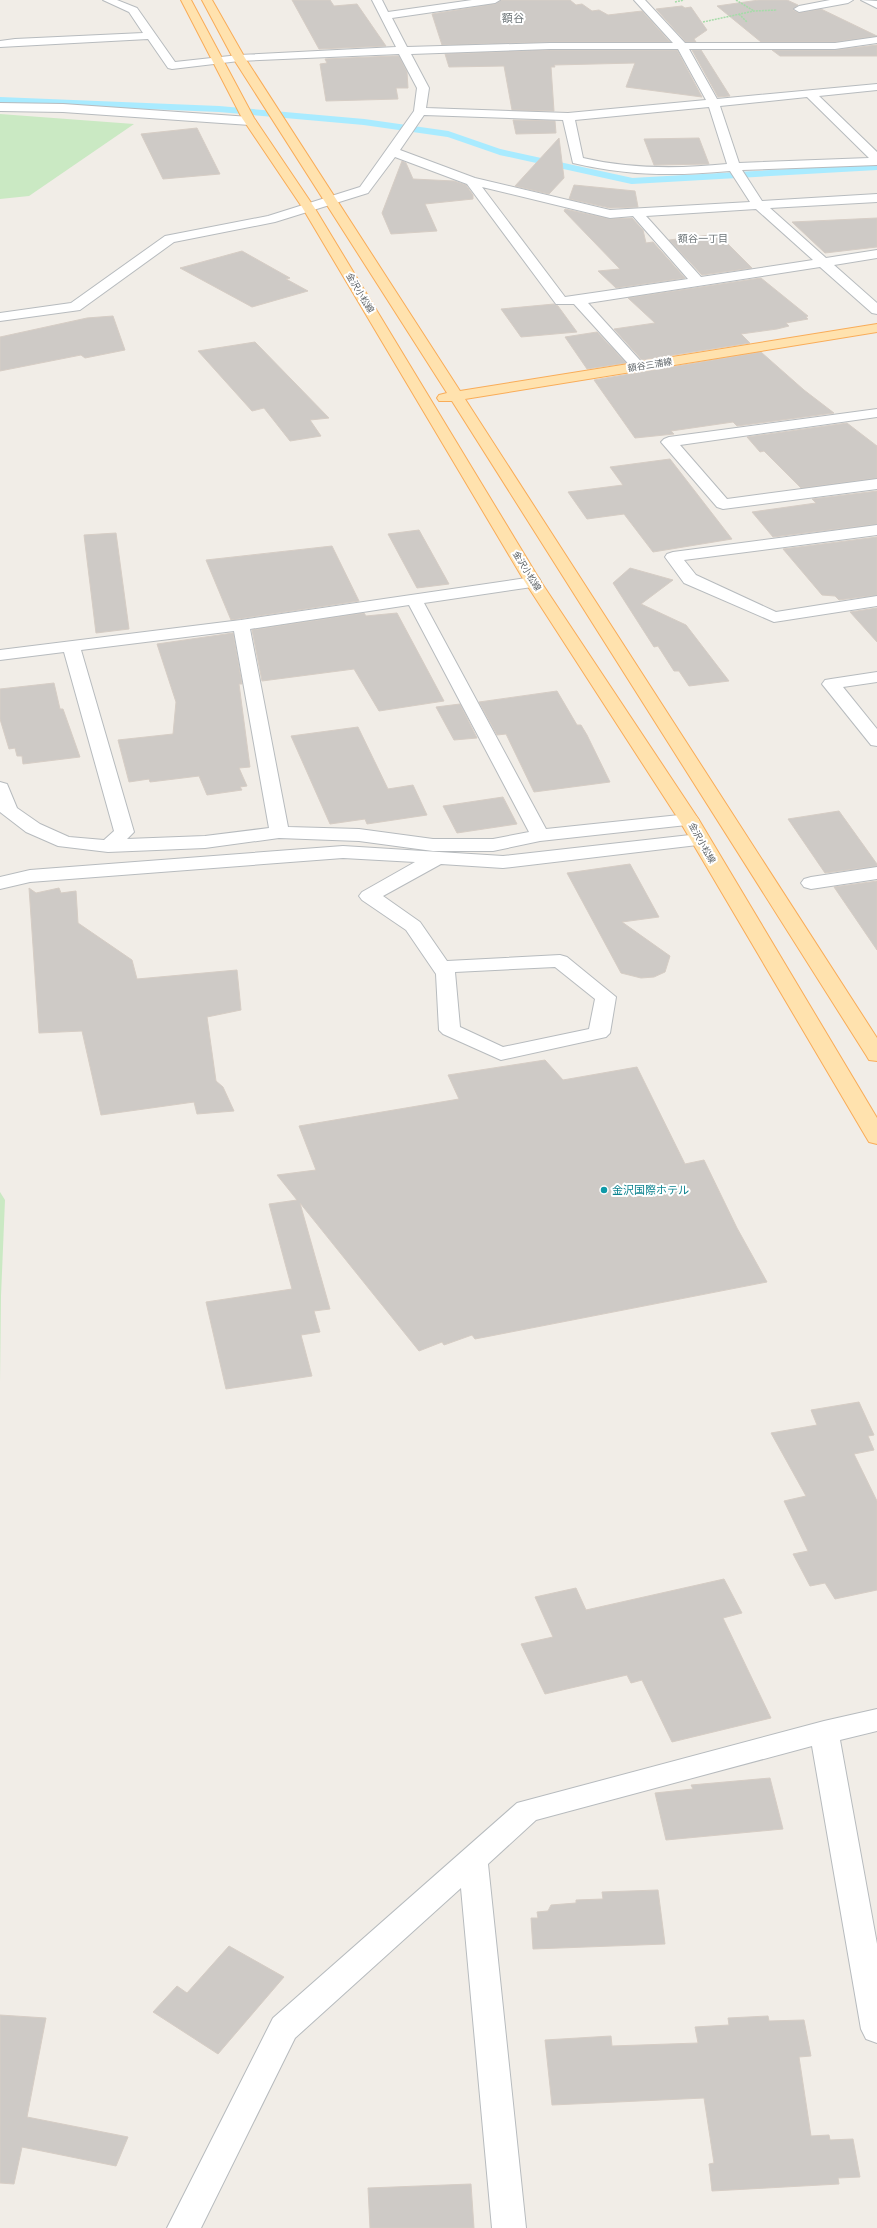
<svg xmlns="http://www.w3.org/2000/svg" width="877" height="2228" font-family="Manrope,'Noto Sans JP',sans-serif">
<style>
.green{fill:#cae9c3}
.lines{fill:none;stroke-linecap:round;stroke-linejoin:round}
.stream{stroke:#a9ebff;stroke-width:6}
.building{fill:#cecac6;stroke:#d6cdc5}
.minor-casing{stroke:#b7bbbe;stroke-width:2}
.major-casing{stroke:#f9ac58;stroke-width:2}
.path{stroke:#a5dca8;stroke-width:1.5;stroke-dasharray:2 1;stroke-linecap:butt}
.minor{fill:#fff;fill-rule:evenodd}
.major{fill:#ffe2ae;fill-rule:evenodd}
.culture-dot{fill:#0f9aa8;stroke:#fff;stroke-width:1.5}
.labels{text-anchor:middle;stroke-width:4;stroke-linejoin:round;paint-order:stroke}
.far-street-label{font-size:9px;fill:#5e6468;stroke:#fff}
.far-neighbourhood-label{font-size:10px;fill:#6f777a;stroke:#fff}
.far-quarter-label{font-size:11px;fill:#6f777a;stroke:#fff}
.culture-label{font-size:11px;fill:#0d838f;stroke:#fff;text-anchor:start}
</style>
<rect width="100%" height="100%" fill="#f1ede7"/>
<g class="green">
<polygon points="0,114 134,124 29,196 0,199"/>
<polygon points="0,1192 5,1200 1,1296 0,1382"/>
</g>
<g class="lines">
<polyline class="stream" points="0,100 219,109 364,122 448,134 500,152 632,181 877,167"/>
</g>
<g class="building">
<polygon points="292,0 330,0 334,6 357,4 386,46 319,49"/>
<polygon points="501,0 570,0 576,5 582,4 592,11 599,10 608,15 642,11 670,42 550,42 442,45 432,14 495,4"/>
<polygon points="759,0 787,0 798,5 793,10 799,13 821,9 877,36 835,42 761,42 717,6"/>
<polygon points="682,6 685,8 691,7 707,30 694,39 696,42 686,42 656,9"/>
<polygon points="877,45 877,56 780,56 772,50 835,50"/>
<polygon points="550,50 677,50 702,97 626,87 635,63 554,65 555,67 551,67 554,111 512,110 504,66 449,67 445,54"/>
<polygon points="692,50 701,50 730,96 718,97"/>
<polygon points="393,56 399,56 407,72 408,88 396,88 398,99 326,101 320,64 327,63 325,59"/>
<polygon points="513,120 555,121 556,133 516,134"/>
<polygon points="197,128 220,174 163,179 141,134"/>
<polygon points="559,138 564,178 549,194 515,186"/>
<polygon points="699,138 709,164 654,165 644,139"/>
<polygon points="402,161 406,163 413,179 454,181 466,185 473,195 473,199 425,204 437,231 391,234 382,213"/>
<polygon points="574,185 635,191 638,207 610,208 569,199"/>
<polygon points="565,209 610,219 632,218 643,230 646,243 653,242 685,278 616,288 598,271 620,269 564,211"/>
<polygon points="877,218 877,247 825,253 792,222"/>
<polygon points="718,234 752,268 702,275 669,240"/>
<polygon points="242,251 290,278 286,279 308,291 252,307 180,268"/>
<polygon points="761,278 808,316 806,317 808,319 786,323 789,326 777,329 741,334 750,343 642,360 614,329 655,323 628,298"/>
<polygon points="554,304 558,306 577,332 521,337 501,309"/>
<polygon points="113,316 125,350 85,358 81,355 0,371 0,337 87,318"/>
<polygon points="597,332 626,363 587,369 565,337"/>
<polygon points="255,342 329,418 310,420 321,436 290,441 264,408 252,411 198,351"/>
<polygon points="761,352 804,390 834,413 737,426 733,422 671,431 674,434 635,438 594,380"/>
<polygon points="847,423 877,446 877,478 801,488 764,451 760,452 747,437"/>
<polygon points="670,459 732,539 653,552 624,514 587,519 568,492 623,485 610,467"/>
<polygon points="877,491 877,524 773,537 752,512 816,503 812,499"/>
<polygon points="419,530 449,584 417,588 388,534"/>
<polygon points="116,533 129,629 96,633 84,535"/>
<polygon points="877,537 877,595 839,600 835,596 822,595 783,549"/>
<polygon points="332,546 359,601 231,620 206,560"/>
<polygon points="630,568 673,580 641,604 686,625 729,681 689,686 679,671 674,671 658,646 654,647 613,583"/>
<polygon points="877,608 877,642 850,612"/>
<polygon points="364,613 366,616 397,613 444,701 379,711 354,669 262,681 252,630"/>
<polygon points="233,633 242,684 239,684 250,767 239,768 247,786 240,787 242,790 207,795 199,776 150,782 149,779 129,782 118,740 173,734 176,702 157,644"/>
<polygon points="54,683 60,709 63,709 80,757 23,764 22,756 17,756 15,748 9,749 0,719 0,689"/>
<polygon points="557,691 577,725 581,725 587,735 610,782 534,792 506,734 497,735 479,702"/>
<polygon points="460,704 477,738 454,740 436,707"/>
<polygon points="358,727 388,789 413,785 427,815 367,824 365,819 330,824 291,736"/>
<polygon points="503,797 517,824 457,833 443,806"/>
<polygon points="839,811 877,864 877,866 825,873 788,819"/>
<polygon points="630,864 659,917 622,922 670,956 665,972 654,977 641,978 621,973 567,873"/>
<polygon points="877,881 877,950 834,887"/>
<polygon points="29,888 36,893 59,888 61,893 76,891 78,923 132,960 137,979 237,970 241,1010 207,1017 216,1081 223,1087 234,1111 197,1114 194,1102 101,1115 82,1031 39,1033"/>
<polygon points="545,1060 563,1080 637,1067 685,1164 704,1160 737,1228 767,1282 475,1339 472,1335 444,1345 442,1342 419,1351 300,1203 330,1309 314,1311 320,1332 301,1335 312,1376 226,1389 206,1302 292,1289 269,1204 297,1200 277,1175 316,1170 299,1126 459,1099 448,1075"/>
<polygon points="859,1402 874,1435 868,1436 874,1450 854,1454 877,1501 877,1590 835,1599 825,1583 810,1586 793,1554 808,1551 784,1501 806,1496 771,1433 817,1425 811,1410"/>
<polygon points="724,1579 742,1613 723,1618 771,1718 672,1742 642,1680 631,1683 627,1675 545,1694 521,1644 553,1637 535,1597 576,1588 586,1610"/>
<polygon points="770,1778 783,1829 666,1840 655,1793 693,1789 691,1785"/>
<polygon points="658,1890 665,1944 533,1949 531,1918 538,1918 537,1912 548,1911 551,1905 576,1903 576,1900 603,1899 602,1892"/>
<polygon points="229,1946 284,1977 218,2054 153,2012 177,1986 187,1993"/>
<polygon points="0,2015 46,2018 27,2117 128,2137 116,2166 22,2147 14,2184 0,2183"/>
<polygon points="768,2016 769,2021 804,2020 811,2056 799,2057 811,2136 829,2135 830,2140 853,2139 860,2177 838,2178 839,2184 712,2191 709,2164 714,2163 704,2098 552,2105 545,2040 611,2036 612,2046 698,2043 695,2027 729,2025 728,2018"/>
<polygon points="471,2184 474,2228 370,2228 368,2188"/>
</g>
<g class="lines">
<g class="minor-casing">
<g id="minor">
<path d="M103,0H117L137,8L175,62L239,55L396,47L372,0H382L388,12L472,0H500L495,3L392,18L407,47L550,43H673L634,0H645L685,43H835L877,37V43L835,49H689L717,99L877,84V90L819,96L877,152V165L742,170L762,201L877,194V202L770,208L826,258L877,250V258L834,265L877,303V314L872,313L820,267L588,303L646,367L644,370H634L574,304H556L467,184L395,157L368,193L275,222L174,242L80,310L0,321V313L71,303L165,236L268,216L360,187L414,111L417,88L399,54L239,61L172,69L168,68L148,39L0,47V41L15,39L143,33L129,12ZM550,49H678L706,100L568,113L426,108L429,88L411,54ZM807,97L869,158L739,163L720,106ZM709,107L727,164C678,169 630,169 583,158L575,120ZM424,115L563,120L573,163C627,176 675,176 730,171L750,202L610,210L475,178L400,150ZM482,187L610,218L633,216L688,279L565,297ZM756,209L813,260L701,277L646,216Z"/>
<polygon points="830,0 853,0 848,3 799,12 794,9 799,6"/>
<polygon points="861,0 877,1 877,8"/>
<polygon points="0,103 63,104 250,117 256,121 250,125 63,112 0,111"/>
<polygon points="877,409 877,417 680,445 727,499 877,479 877,489 723,509 717,507 661,442 664,439 669,437"/>
<polygon points="877,525 877,535 684,560 696,575 776,612 877,596 877,606 774,622 684,583 665,557 667,554 673,552"/>
<path d="M533,577L539,578L541,582L539,586L424,603L546,829L689,814L696,816L699,820L696,824L540,841L493,851H433L359,841L279,838L205,848L108,852L58,846L26,832L0,812V782L7,784L17,808L40,824L69,837L104,840L114,831L64,652L0,660V650L241,620ZM409,605L529,832L493,839H433L359,829L288,827L250,629ZM234,631L269,828L205,836L127,839L134,832L81,650Z"/>
<polygon points="877,672 877,682 843,687 877,729 877,746 871,745 822,684 825,680 831,679"/>
<path d="M699,834L706,836L709,840L706,844L503,868L441,864L383,896L420,922L447,961L560,955L567,957L616,997L610,1033L606,1037L501,1060L443,1034L439,1030L436,974L406,930L362,900L359,896L362,892L415,862L343,858L30,882L0,889V877L30,870L343,846L503,856ZM555,967L595,999L589,1029L503,1047L460,1027L455,972Z"/>
<polygon points="877,867 877,879 811,889 804,887 801,883 804,879 811,877"/>
<polygon points="877,1709 877,1731 840,1740 877,1944 877,2043 866,2039 861,2029 812,1746 536,1820 488,1864 526,2228 492,2228 461,1888 295,2038 201,2228 167,2228 273,2018 517,1803 824,1721"/>
</g>
</g>
<g class="major-casing">
<g id="major">
<polygon points="181,0 191,0 254,118 314,207 541,582 699,820 877,1118 877,1144 869,1142 866,1137 679,820 525,582 302,207 242,118"/>
<polygon points="202,0 212,0 245,58 460,391 877,324 877,332 465,399 877,1038 877,1061 869,1060 866,1055 452,401 439,401 437,398 439,395 447,393 233,58"/>
</g>
</g>
<g class="path">
<polyline points="736,0 754,11"/>
<polyline points="675,2 684,0"/>
<polyline points="739,14 747,22"/>
<polyline points="703,22 754,11 777,10"/>
</g>
<use href="#minor" class="minor"/>
<use href="#major" class="major"/>
</g>
<circle class="culture-dot" cx="604" cy="1190" r="4"/>
<g class="labels">
<g class="far-street-label">
<text transform="translate(360 293) rotate(59)" y="3">金沢小松線</text>
<text transform="translate(650 365) rotate(-9)" y="3">額谷三浦線</text>
<text transform="translate(527 571) rotate(58)" y="3">金沢小松線</text>
<text transform="translate(702 843) rotate(61)" y="3">金沢小松線</text>
</g>
<g class="far-neighbourhood-label">
<text x="703" y="242">額谷一丁目</text>
</g>
<g class="far-quarter-label">
<text x="513" y="22">額谷</text>
</g>
<g class="culture-label">
<text x="612" y="1194">金沢国際ホテル</text>
</g>
</g>
</svg>
